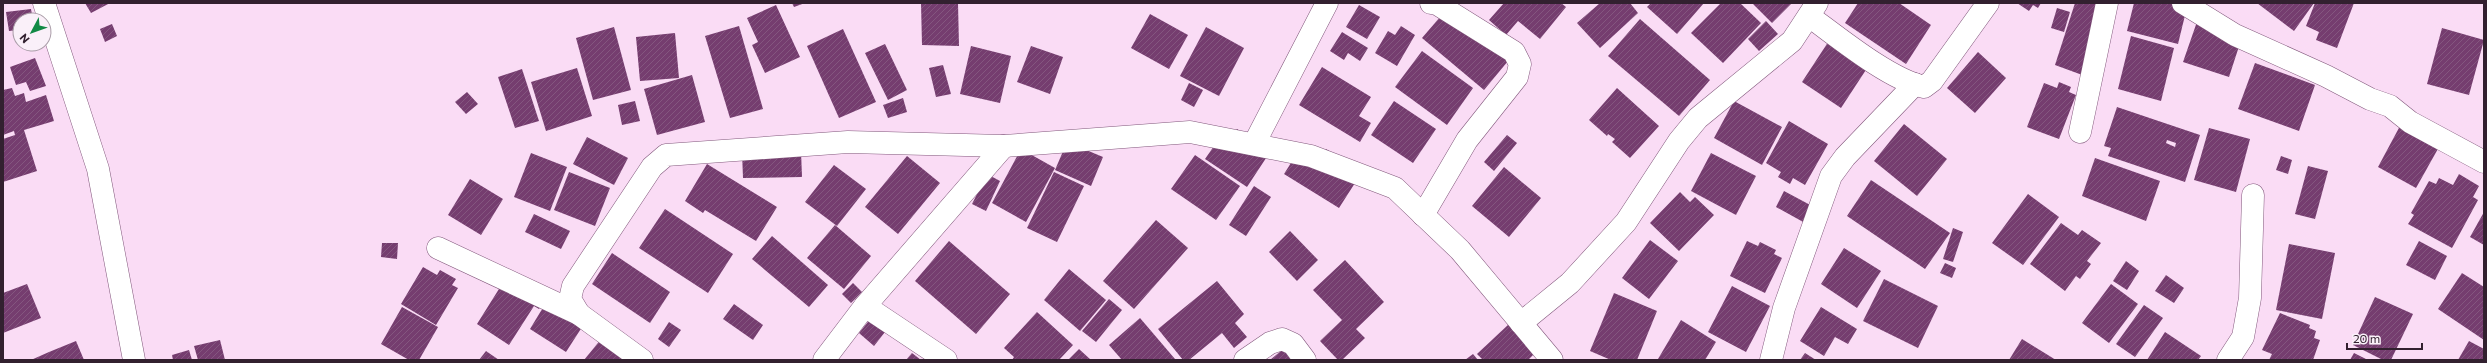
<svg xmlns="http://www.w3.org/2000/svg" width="2487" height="363" font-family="Commissioner,sans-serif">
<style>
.building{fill:url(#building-hatch);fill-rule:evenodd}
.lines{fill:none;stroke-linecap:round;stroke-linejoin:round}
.street-casing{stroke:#82587c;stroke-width:23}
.street{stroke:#fff;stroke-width:22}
</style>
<defs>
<pattern id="building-hatch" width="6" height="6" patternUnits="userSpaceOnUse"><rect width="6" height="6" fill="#753d6f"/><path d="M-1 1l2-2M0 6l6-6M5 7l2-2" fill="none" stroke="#84567f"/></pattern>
</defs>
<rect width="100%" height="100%" fill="#fadcf5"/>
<g class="building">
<polygon points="85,3 110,3 91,13"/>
<polygon points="792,3 805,3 794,7"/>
<polygon points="921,3 958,3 959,46 922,45"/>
<polygon points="1452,3 1513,55 1484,90 1422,38"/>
<polygon points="1504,3 1561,3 1566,7 1540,39 1518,21 1506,35 1489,20"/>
<polygon points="1600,3 1630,3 1638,13 1600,48 1577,23"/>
<polygon points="1651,3 1704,3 1677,34 1647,7"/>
<polygon points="1721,3 1740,3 1761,23 1723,63 1691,33"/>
<polygon points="1752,3 1792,3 1772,23"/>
<polygon points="1858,3 1899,3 1931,25 1906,64 1845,23"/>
<polygon points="2017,3 2041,3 2038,8 2033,5 2029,11"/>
<polygon points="2075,3 2109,3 2085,76 2055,65"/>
<polygon points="2134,3 2188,3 2178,44 2127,31"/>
<polygon points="2257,3 2314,3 2294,31"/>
<polygon points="2315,3 2354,3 2337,48 2316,40 2319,32 2306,26"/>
<polygon points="776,5 800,57 765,73 752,45 758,42 747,18"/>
<polygon points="1359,5 1380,17 1367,39 1346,27"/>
<polygon points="2057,8 2070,12 2064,32 2051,28"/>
<polygon points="31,9 33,20 20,20 20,30 9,31 6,12"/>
<polygon points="1150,14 1188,35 1169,69 1131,48"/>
<polygon points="2199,16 2218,16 2233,21 2232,27 2244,31 2229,77 2183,62"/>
<polygon points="1640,19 1710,80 1679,116 1608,56"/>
<polygon points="1766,21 1778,34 1759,51 1748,39"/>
<polygon points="112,24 117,36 105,42 100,29"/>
<polygon points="739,26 763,109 730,118 705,36"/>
<polygon points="1401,26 1415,35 1397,66 1375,53 1388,31 1395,35"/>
<polygon points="614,27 631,90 593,100 576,38"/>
<polygon points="1206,27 1244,48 1219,96 1180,76"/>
<polygon points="1838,27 1877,53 1841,108 1802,82"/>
<polygon points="2442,28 2484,40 2469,95 2427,84"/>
<polygon points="843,29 876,102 839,118 807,46"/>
<polygon points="1342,32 1368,48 1360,61 1348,53 1344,60 1330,51"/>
<polygon points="675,33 679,78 640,81 636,37"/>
<polygon points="2131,36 2174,48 2161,101 2118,89"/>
<polygon points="885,44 907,90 888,100 865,53"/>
<polygon points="971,46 1011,56 1000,103 960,94"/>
<polygon points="1031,46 1063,57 1050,94 1017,82"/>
<polygon points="1422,51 1473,88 1447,125 1395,87"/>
<polygon points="1978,52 2006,78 1975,113 1947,88"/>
<polygon points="35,58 46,86 30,91 26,82 16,85 10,67"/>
<polygon points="2255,63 2315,85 2299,131 2238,109"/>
<polygon points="943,65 951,94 936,97 929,68"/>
<polygon points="1322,67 1371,97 1359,116 1371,123 1360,142 1299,105"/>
<polygon points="577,68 592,116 546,131 531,82"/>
<polygon points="522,69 539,121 515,128 498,77"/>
<polygon points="692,75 705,122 657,135 644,89"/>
<polygon points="2059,82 2071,87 2069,92 2076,95 2059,139 2027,127 2044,83 2057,88"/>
<polygon points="1189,83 1203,90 1194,107 1181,100"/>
<polygon points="12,88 15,96 24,93 26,102 46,95 54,121 24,130 37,171 3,182 3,139 15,135 14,131 3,135 3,90"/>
<polygon points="1617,88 1659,126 1630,158 1612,142 1615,139 1608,134 1607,136 1589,120"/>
<polygon points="467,92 478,104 466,114 455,102"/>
<polygon points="903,98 907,112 888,118 883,105"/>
<polygon points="635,101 640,121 622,125 618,105"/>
<polygon points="1394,101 1436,129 1413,163 1371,135"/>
<polygon points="1734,101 1782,127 1762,165 1714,138"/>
<path d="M2117,107L2200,135L2185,182L2108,156L2111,148L2104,146ZM2167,140L2176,143L2175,147L2166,143Z"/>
<polygon points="1789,121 1828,144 1805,185 1793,178 1790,184 1778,177 1781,172 1766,163"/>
<polygon points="1904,124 1947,159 1917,196 1874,161"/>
<polygon points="2400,126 2439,147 2416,188 2378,167"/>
<polygon points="2209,128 2250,139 2236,192 2194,180"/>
<polygon points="1237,129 1254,140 1276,143 1247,187 1205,159 1223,133 1231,138"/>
<polygon points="1507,135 1517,143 1494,171 1484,162"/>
<polygon points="587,137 628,158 614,185 573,164"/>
<polygon points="1067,142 1103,157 1091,186 1055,170"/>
<polygon points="1301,147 1320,159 1326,149 1362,172 1339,208 1284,174"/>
<polygon points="1021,149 1055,168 1026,222 992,203"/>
<polygon points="801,151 802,177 743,178 742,152"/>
<polygon points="531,153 567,167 550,211 514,197"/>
<polygon points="1711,153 1756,176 1736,215 1691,191"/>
<polygon points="1195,155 1240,186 1216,220 1171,189"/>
<polygon points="907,156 940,183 898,234 865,207"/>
<polygon points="2281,156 2292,160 2288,174 2276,170"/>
<polygon points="2095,158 2160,181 2146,221 2082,196"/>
<polygon points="707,164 777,207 756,241 705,210 703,213 685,201"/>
<polygon points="834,165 866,189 837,226 805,202"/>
<polygon points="2308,166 2328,171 2315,219 2295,214"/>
<polygon points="1504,167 1541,198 1509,237 1472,206"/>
<polygon points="569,172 610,188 595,226 554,210"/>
<polygon points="1054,172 1084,186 1057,242 1027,228"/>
<polygon points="987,174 1000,181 986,211 972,204"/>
<polygon points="2459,174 2479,186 2473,197 2478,200 2452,248 2408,224 2414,215 2411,213 2429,181 2436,184 2439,178 2453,185"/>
<polygon points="470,179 503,199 481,235 448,215"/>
<polygon points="1871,180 1950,233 1925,269 1847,216"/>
<polygon points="1254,186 1271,197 1246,236 1229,225"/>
<polygon points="1784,191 1814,207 1805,223 1776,207"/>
<polygon points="1680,192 1690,202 1695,197 1714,215 1679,251 1650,223"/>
<polygon points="2028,194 2059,217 2023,265 1992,243"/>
<polygon points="665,209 733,254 708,293 639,248"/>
<polygon points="2484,212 2484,245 2470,237"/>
<polygon points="534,214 570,231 561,249 525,232"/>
<polygon points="1156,220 1188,248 1134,309 1103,281"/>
<polygon points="2061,223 2078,235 2082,230 2101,243 2087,261 2091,264 2080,279 2076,276 2065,291 2030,264"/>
<polygon points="835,225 871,256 844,289 807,258"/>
<polygon points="1953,228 1963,232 1953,262 1943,259"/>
<polygon points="1290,231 1318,260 1297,281 1269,252"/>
<polygon points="772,236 828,285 809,307 752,259"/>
<polygon points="1650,240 1678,261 1649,299 1622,278"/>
<polygon points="949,241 1010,294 976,334 915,281"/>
<polygon points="1747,241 1758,246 1760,242 1776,250 1774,254 1782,258 1765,293 1730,276"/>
<polygon points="2419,241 2447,256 2435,280 2406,265"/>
<polygon points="382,243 398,243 397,259 381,257"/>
<polygon points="2289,244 2335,253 2322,319 2276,310"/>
<polygon points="1844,248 1881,271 1857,308 1821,284"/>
<polygon points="612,253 670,292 650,323 592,284"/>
<polygon points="1345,260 1384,302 1356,329 1365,338 1342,360 1338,360 1320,341 1342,320 1313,290"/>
<polygon points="2126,261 2139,271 2127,290 2113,281"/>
<polygon points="1945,263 1956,268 1952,278 1940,273"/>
<polygon points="423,267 437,275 440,270 456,279 452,285 458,288 436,325 401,304"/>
<polygon points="1069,269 1106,300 1080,331 1044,300"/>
<polygon points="509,273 547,297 539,309 534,306 509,345 477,324"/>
<polygon points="2462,273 2484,287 2484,340 2438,309"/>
<polygon points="2166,275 2184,288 2174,303 2155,291"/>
<polygon points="1884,279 1938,306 1918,348 1863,321"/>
<polygon points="1217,281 1244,314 1235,323 1247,337 1234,348 1222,333 1189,360 1183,360 1158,329"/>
<polygon points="853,283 862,292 851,303 842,294"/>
<polygon points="27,284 41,318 3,333 3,293"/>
<polygon points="2111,284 2138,304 2109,343 2082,323"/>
<polygon points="1732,286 1770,306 1746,352 1708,332"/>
<polygon points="1614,293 1657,311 1637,360 1611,360 1590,351"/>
<polygon points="2375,297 2413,314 2391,360 2383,360 2353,345"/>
<polygon points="1109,299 1122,310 1096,342 1082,331"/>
<polygon points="547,301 584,324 566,352 530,329"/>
<polygon points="734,304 763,325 753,340 723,319"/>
<polygon points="2144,305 2163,318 2135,357 2116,344"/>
<polygon points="881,306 896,318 874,346 859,333"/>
<polygon points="402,307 438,327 419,360 409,360 381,344"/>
<polygon points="1821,307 1857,329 1848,344 1835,337 1824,356 1800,341"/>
<polygon points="1037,312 1073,345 1059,360 1012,360 1014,357 1004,348"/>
<polygon points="2280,313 2310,325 2309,328 2316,331 2314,338 2320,340 2313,360 2269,360 2272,354 2262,350"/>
<polygon points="1140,318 1175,359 1174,360 1122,360 1109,345"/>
<polygon points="1681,320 1716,342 1705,360 1658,359"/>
<polygon points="669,322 681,330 669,347 658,339"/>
<polygon points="1509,324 1536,352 1528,360 1483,360 1477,354"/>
<polygon points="2165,332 2201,356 2198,360 2147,360"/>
<polygon points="602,338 628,360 584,360"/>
<polygon points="2022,339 2056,360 2009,360"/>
<polygon points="220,340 225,360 198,360 194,346"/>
<polygon points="76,341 84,360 31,360 49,352"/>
<polygon points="2469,341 2484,349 2484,360 2458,360"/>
<polygon points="1287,346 1298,360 1270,360"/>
<polygon points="1079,349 1091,360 1068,360"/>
<polygon points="189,350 192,360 173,360 172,355"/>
<polygon points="486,351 499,360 479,360"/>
<polygon points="912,353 921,360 906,360"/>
<polygon points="1805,353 1816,360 1800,360"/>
<polygon points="2354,353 2368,360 2350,360"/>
<polygon points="1473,354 1478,360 1465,360"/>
</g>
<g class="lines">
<g class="street-casing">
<g id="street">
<polyline points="44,3 98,169 134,360"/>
<polyline points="2183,3 2235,35 2326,76 2370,99 2390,106 2410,122 2484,162"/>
<path d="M1809,16C1839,38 1889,79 1924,87L1932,81L1988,3"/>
<polyline points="2080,132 2107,3"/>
<polyline points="1254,144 1327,3"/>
<polyline points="1423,215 1467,140 1517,77 1520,64 1514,52 1437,4 1431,3"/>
<polyline points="438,248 579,314 642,360"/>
<polyline points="865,306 946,360"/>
<polyline points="579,314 570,299 573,286 652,167 666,155 848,142 1004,146 1190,132 1311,156 1395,188 1460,250 1552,360"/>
<polyline points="1521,323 1570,283 1626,222 1679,141 1698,118 1792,41 1817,3"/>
<polyline points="824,360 865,306 1004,146"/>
<polyline points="1245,360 1270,343 1282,339 1293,344 1305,360"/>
<polyline points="1771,360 1784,308 1831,176 1845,157 1915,84"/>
<polyline points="2228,360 2243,337 2250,298 2253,195"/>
</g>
</g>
<use href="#street" class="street"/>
</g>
<rect width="2487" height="363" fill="none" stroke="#32202f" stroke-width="8"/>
<g transform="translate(32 32) rotate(229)"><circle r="19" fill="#faf0f9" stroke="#aa9da8"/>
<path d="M0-3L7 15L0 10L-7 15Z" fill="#118a45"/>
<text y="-6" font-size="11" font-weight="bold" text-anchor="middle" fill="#32202f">N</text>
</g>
<path d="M2347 343v6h75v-6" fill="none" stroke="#32202f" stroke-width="2"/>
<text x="2353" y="343" font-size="12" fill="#32202f" stroke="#faf0f9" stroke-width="3" paint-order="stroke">20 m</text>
</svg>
